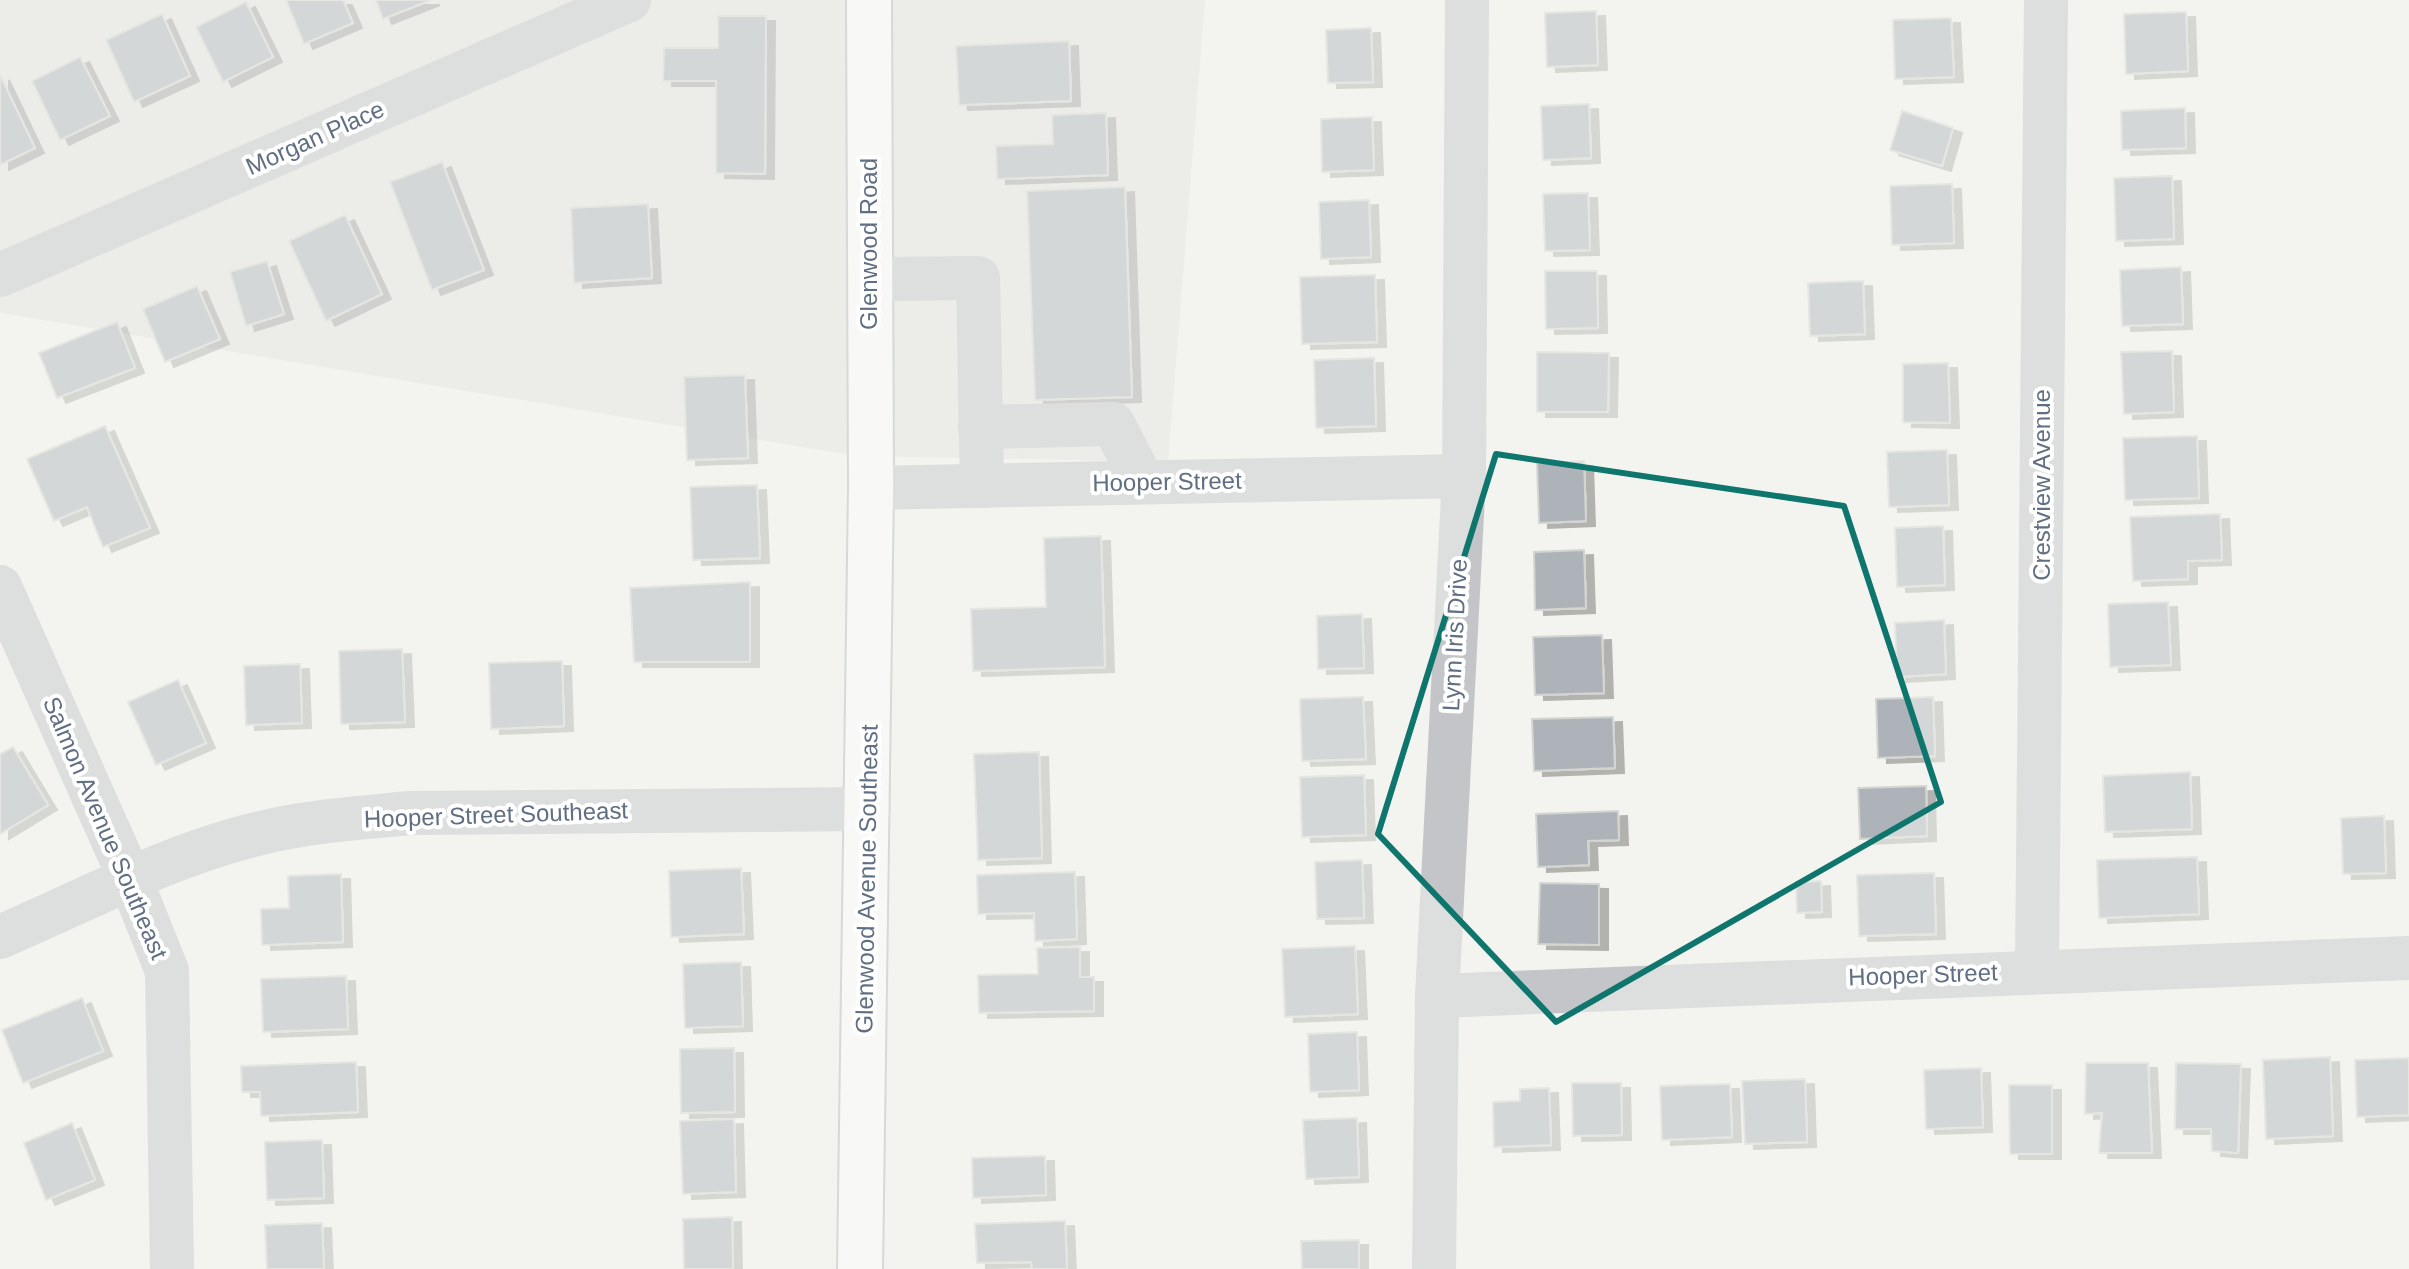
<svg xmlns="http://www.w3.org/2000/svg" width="2409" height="1269" font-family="Arial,sans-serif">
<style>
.built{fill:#e4e4e3}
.building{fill:#aeb3ba;stroke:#d4d5d2;stroke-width:2;filter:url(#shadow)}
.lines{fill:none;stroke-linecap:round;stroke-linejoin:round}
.major-casing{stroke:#b5b8bc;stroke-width:48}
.minor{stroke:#c3c5c9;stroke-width:44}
.major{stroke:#fff;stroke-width:44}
.marked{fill:none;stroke:#0f766e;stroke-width:6;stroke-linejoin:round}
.labels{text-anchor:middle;stroke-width:8;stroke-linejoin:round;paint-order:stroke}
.street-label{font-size:24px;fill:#616f82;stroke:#fff}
</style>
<defs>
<filter id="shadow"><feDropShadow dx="9" dy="5" stdDeviation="0" flood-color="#0004"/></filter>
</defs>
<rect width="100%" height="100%" fill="#f3f4ef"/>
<polygon class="built" points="0,0 1205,0 1168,462 856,456 0,313"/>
<g class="building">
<polygon points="286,0 343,0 353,23 304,44"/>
<polygon points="376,0 431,0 383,19"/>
<polygon points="246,2 273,57 223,82 196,27"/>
<polygon points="1596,11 1598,65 1547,67 1545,13"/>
<polygon points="2186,12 2188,71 2126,74 2124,14"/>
<polygon points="162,14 190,76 134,102 106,40"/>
<polygon points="718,16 766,16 765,174 716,173 716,81 663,81 664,48 718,48"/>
<polygon points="1951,18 1954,77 1895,79 1893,20"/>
<polygon points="1371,28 1373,82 1328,83 1326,30"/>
<polygon points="1069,41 1071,101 959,105 956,46"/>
<polygon points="80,57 110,116 60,140 32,81"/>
<polygon points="0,75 35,148 0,165"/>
<polygon points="1589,104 1591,158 1543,160 1541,106"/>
<polygon points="2185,108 2186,148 2122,150 2121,111"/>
<polygon points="1902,111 1953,128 1942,166 1890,150"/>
<polygon points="1106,113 1108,175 997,179 996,146 1053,144 1052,115"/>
<polygon points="1372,117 1374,170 1322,172 1321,119"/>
<polygon points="442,162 484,270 432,290 390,182"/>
<polygon points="2172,176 2174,239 2116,241 2114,178"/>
<polygon points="1952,184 1954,243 1892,245 1890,186"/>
<polygon points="1125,187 1132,397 1035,400 1027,191"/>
<polygon points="1588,193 1590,250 1545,251 1543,194"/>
<polygon points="1369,200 1371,257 1321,259 1319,202"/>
<polygon points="648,204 652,278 574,283 571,208"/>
<polygon points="345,215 382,294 326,321 289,241"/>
<polygon points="267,261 284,314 246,326 230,272"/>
<polygon points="2181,267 2183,324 2122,326 2120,270"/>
<polygon points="1545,271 1597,271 1598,328 1546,329"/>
<polygon points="1375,275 1377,342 1302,344 1300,277"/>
<polygon points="1863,281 1865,334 1810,336 1808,283"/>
<polygon points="197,286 220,339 165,362 143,309"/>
<polygon points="117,322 135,368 57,398 39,353"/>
<polygon points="2172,351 2174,412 2124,414 2121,352"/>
<polygon points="1537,352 1609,353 1608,412 1537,412"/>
<polygon points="1374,358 1376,426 1316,428 1314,360"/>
<polygon points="1948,363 1950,423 1903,422 1903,364"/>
<polygon points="745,375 748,458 687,460 684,377"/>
<polygon points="105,426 150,528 103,547 87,507 54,521 27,459"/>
<polygon points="2197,436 2199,498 2125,500 2123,438"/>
<polygon points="1947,450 1949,505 1889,507 1887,452"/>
<polygon points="1584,461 1586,521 1539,523 1537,463"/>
<polygon points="757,485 760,558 693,560 690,487"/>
<polygon points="2220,514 2222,560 2188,561 2188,579 2133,581 2130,517"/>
<polygon points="1943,526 1945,585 1897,587 1895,528"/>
<polygon points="1101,536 1105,667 973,671 971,609 1046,607 1044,538"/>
<polygon points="1584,550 1586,608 1535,610 1534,552"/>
<polygon points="750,582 750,662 634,662 630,588"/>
<polygon points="2168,602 2171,665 2110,667 2108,604"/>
<polygon points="1362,614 1364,668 1318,669 1317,616"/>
<polygon points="1944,620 1946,674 1897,677 1895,623"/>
<polygon points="1602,635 1604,693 1535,695 1533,637"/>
<polygon points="402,649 405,722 341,724 339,651"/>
<polygon points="562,661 564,726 491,729 489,663"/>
<polygon points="300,664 302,723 246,725 244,666"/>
<polygon points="178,680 206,743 156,765 128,702"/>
<polygon points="1363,697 1366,759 1302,761 1300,699"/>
<polygon points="1933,697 1935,756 1878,758 1876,699"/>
<polygon points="1613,717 1615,768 1534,771 1532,719"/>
<polygon points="13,747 48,805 0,834 0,754"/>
<polygon points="1039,752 1042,858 978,860 974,754"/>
<polygon points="2190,772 2192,829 2105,832 2103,776"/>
<polygon points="1364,775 1366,835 1302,837 1300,777"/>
<polygon points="1926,786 1927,836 1860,839 1858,788"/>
<polygon points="1618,811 1619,840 1588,841 1589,865 1538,867 1536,814"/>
<polygon points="2384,816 2386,873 2343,874 2341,818"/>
<polygon points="2197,857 2199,914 2099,918 2097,860"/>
<polygon points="1362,860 1364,918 1317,919 1315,862"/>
<polygon points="741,868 744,934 671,937 669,871"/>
<polygon points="1075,872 1077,939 1035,941 1034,913 978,914 977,875"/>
<polygon points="1934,873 1936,934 1859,936 1857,875"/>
<polygon points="341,874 343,942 262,945 261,909 289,908 288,876"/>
<polygon points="1821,881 1822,912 1797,913 1796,882"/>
<polygon points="1540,883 1599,884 1599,945 1538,944"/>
<polygon points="1355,946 1358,1014 1285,1017 1282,949"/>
<polygon points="1080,947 1080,977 1094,977 1094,1011 979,1013 978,975 1038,974 1037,948"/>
<polygon points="741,962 743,1026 685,1028 683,964"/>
<polygon points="346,976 348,1029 263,1032 261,979"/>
<polygon points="82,998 103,1051 23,1083 2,1030"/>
<polygon points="1357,1032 1359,1090 1310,1092 1308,1034"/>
<polygon points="734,1048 735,1112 681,1113 680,1049"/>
<polygon points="2330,1057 2333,1136 2266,1139 2263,1060"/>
<polygon points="2409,1058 2409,1115 2357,1117 2355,1060"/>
<polygon points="356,1062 358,1112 261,1116 260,1092 242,1092 241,1066"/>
<polygon points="2086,1063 2148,1063 2152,1153 2099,1153 2102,1113 2085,1114"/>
<polygon points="2176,1063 2241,1064 2238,1153 2212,1151 2211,1129 2175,1129"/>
<polygon points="1981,1068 1983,1127 1926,1129 1924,1070"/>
<polygon points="1805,1079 1807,1142 1745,1144 1742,1081"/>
<polygon points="1572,1083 1621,1083 1622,1135 1573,1136"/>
<polygon points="1730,1084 1732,1137 1662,1140 1660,1086"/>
<polygon points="2009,1085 2052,1085 2052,1154 2010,1154"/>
<polygon points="1549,1088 1551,1145 1494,1147 1493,1102 1520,1101 1520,1089"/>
<polygon points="1357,1118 1359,1177 1306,1179 1303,1120"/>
<polygon points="734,1119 736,1192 683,1194 680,1121"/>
<polygon points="72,1123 95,1180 46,1200 24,1143"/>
<polygon points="322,1140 324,1198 267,1200 265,1142"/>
<polygon points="1045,1156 1046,1195 973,1198 972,1158"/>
<polygon points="732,1217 733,1269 684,1269 683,1219"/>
<polygon points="1065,1221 1067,1269 1032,1269 1031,1262 977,1263 975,1224"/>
<polygon points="322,1223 324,1269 267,1269 265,1225"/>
<polygon points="1359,1240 1359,1269 1302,1269 1301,1241"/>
</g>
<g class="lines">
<g class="major-casing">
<polyline id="major" points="860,1269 871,488 869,0"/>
</g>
<g class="minor">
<polyline points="0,275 629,0"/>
<polyline points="870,279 978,278 982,486"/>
<polyline points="980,427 1113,424 1143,482"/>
<polyline points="871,488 1464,476"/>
<polyline points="0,587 131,881 167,971 172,1269"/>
<path d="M0,937C84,901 169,855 257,834C307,821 360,818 410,813L869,809"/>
<polyline points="2037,970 2046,0"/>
<polyline points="1437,996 2409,958"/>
<polyline points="1434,1269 1437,996 1464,476 1467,0"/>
</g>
<use href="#major" class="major"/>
</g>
<path d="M0 0H2409V1269H0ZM1496,454L1844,506L1941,802L1556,1022L1378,834Z" fill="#f3f4ef" fill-opacity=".55" fill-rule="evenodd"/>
<path class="marked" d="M1496,454L1844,506L1941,802L1556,1022L1378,834Z"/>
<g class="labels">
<g class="street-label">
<text transform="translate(315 138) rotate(-24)" y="8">Morgan Place</text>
<text transform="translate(869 244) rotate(-90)" y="8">Glenwood Road</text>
<text transform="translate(1167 482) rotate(-1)" y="8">Hooper Street</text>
<text transform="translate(2042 485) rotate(-90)" y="8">Crestview Avenue</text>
<text transform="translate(1455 635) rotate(-87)" y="8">Lynn Iris Drive</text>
<text transform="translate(496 815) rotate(-2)" y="8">Hooper Street Southeast</text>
<text transform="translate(105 828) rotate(67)" y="8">Salmon Avenue Southeast</text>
<text transform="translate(867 879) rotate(-89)" y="8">Glenwood Avenue Southeast</text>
<text transform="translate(1923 975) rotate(-2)" y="8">Hooper Street</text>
</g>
</g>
</svg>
